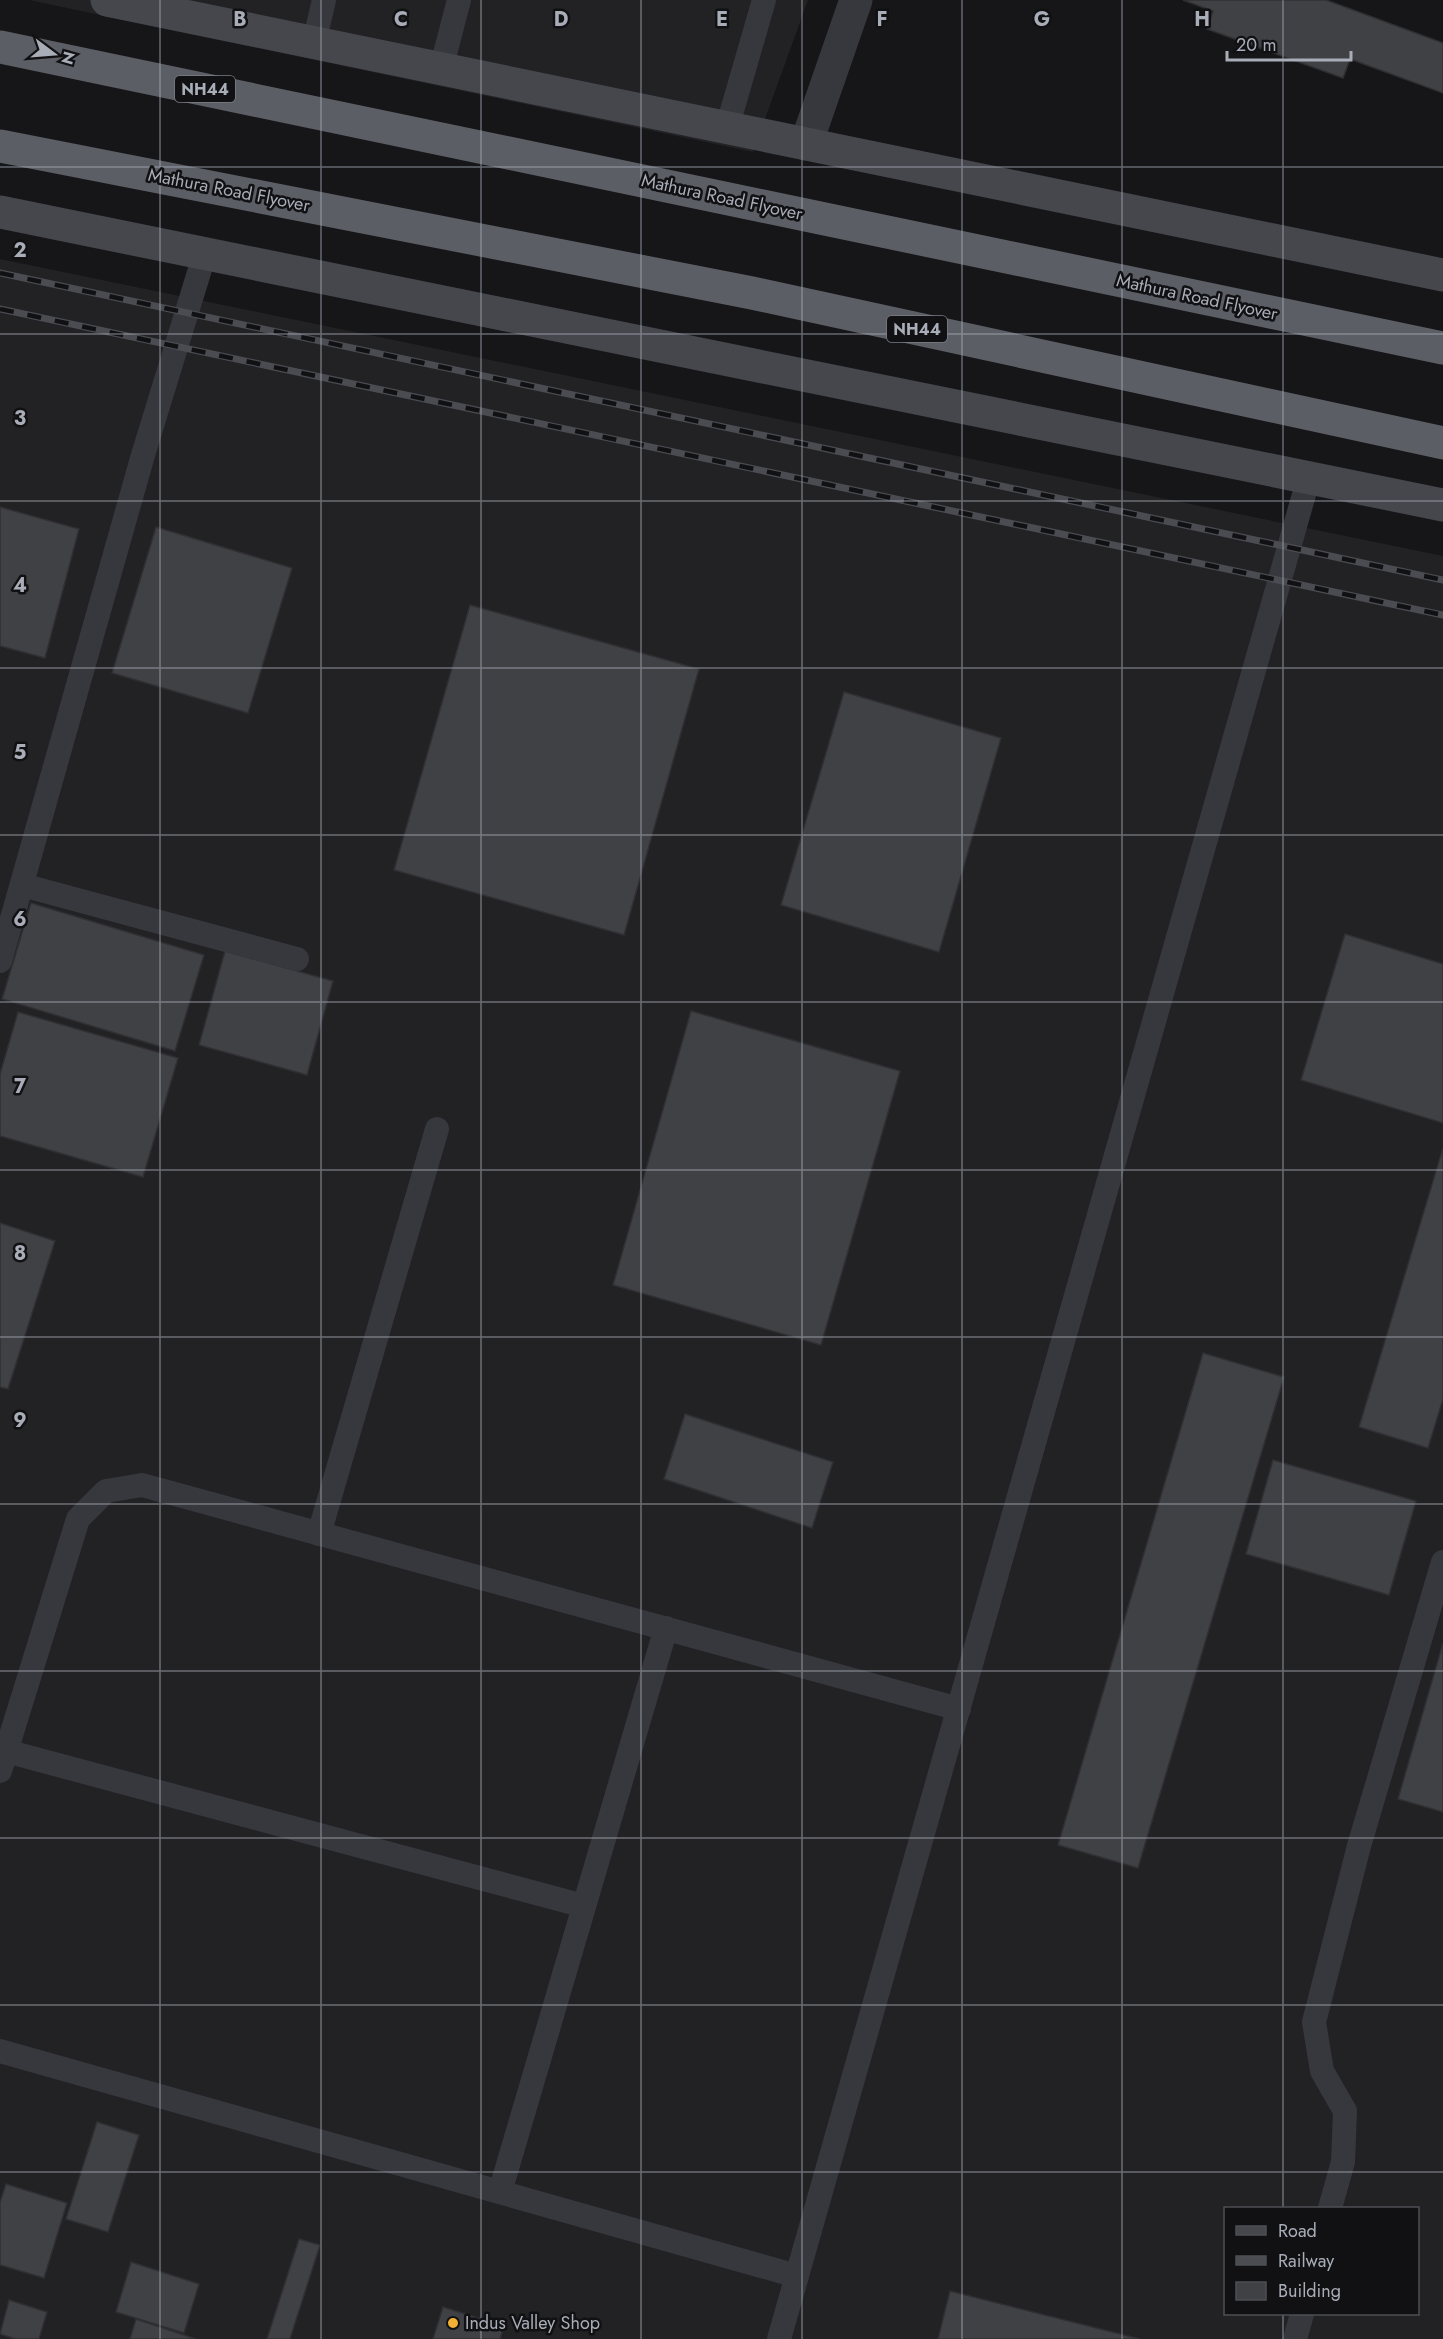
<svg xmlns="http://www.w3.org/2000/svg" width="1443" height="2339" font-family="Jost,sans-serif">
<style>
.built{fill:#222225;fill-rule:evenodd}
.building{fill:#404145;stroke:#303034;stroke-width:1.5}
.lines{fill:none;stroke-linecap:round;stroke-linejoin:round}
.service{stroke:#37383d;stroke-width:24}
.minor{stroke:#37383d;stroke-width:33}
.secondary{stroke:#45474d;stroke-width:33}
.trunk{stroke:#5b5e65;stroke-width:33}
.rail-casing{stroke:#4a4c52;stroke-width:7}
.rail{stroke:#111113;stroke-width:4.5;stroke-dasharray:14;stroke-linecap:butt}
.grid{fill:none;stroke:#a8adb8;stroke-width:1.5;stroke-opacity:0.55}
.poi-dot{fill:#f2b134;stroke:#111113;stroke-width:2}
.labels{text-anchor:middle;stroke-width:5;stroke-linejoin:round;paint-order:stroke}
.shield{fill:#111113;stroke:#7b7e86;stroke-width:1.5}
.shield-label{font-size:16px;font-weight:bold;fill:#a8adb8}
.street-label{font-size:18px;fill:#a8adb8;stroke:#111113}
.poi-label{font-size:18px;fill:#a8adb8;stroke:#111113;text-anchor:start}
.grid-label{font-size:20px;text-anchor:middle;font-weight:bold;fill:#a8adb8;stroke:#111113;stroke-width:5;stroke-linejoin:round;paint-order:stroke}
</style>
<rect width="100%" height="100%" fill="#161618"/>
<g class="built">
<polygon points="29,0 808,0 753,152"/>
<path d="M0,259L1443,556V2339H0ZM1226,2208H1418V2314H1226Z"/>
</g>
<g class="building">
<polygon points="1183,0 1326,0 1443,43 1443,93 1350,59 1343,78 1207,29 1213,11"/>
<polygon points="0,507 79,529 45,658 0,646"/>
<polygon points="156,527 292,568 248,713 112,673"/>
<polygon points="470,605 699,669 624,935 394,870"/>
<polygon points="844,692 1001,738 939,952 781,905"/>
<polygon points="31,903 204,955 175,1051 2,999"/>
<polygon points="1345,934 1443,964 1443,1123 1301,1080"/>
<polygon points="225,951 333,981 307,1075 199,1045"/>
<polygon points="691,1011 900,1071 821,1345 613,1285"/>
<polygon points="18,1012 178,1058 143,1177 0,1136 0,1074"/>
<polygon points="1443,1148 1443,1399 1428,1448 1359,1427"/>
<polygon points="0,1223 55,1241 8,1389 0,1387"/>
<polygon points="1203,1353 1284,1377 1138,1868 1058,1845"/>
<polygon points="685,1414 833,1462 812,1528 664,1479"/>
<polygon points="1273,1460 1416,1501 1389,1595 1246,1554"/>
<polygon points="1443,1643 1443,1812 1398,1799"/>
<polygon points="97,2122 139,2135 108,2232 66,2219"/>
<polygon points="6,2184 67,2203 44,2278 0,2265 0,2202"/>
<polygon points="299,2239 320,2245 290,2339 267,2339"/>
<polygon points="131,2262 199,2284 184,2333 116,2312"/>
<polygon points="950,2291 1140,2339 938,2339"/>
<polygon points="9,2300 47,2312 39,2339 15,2339 0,2334"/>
<polygon points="443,2307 504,2326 500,2339 433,2339"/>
<polygon points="136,2319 196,2339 130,2339"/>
</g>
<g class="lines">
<g class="service">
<polyline points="314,43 324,0"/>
<polyline points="441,69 459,0"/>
<polyline points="727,128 764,0"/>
<polyline points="22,885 297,959"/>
<polyline points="0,961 143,455 205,253"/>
<polyline points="319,1534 437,1129"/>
<polyline points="6,1751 584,1906"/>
<polyline points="0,1771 78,1519 106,1491 142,1485 959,1709"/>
<polyline points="0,2051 797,2276"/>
<polyline points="500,2192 666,1628"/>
<polyline points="1330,2208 1343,2162 1345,2111 1322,2071 1314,2022 1359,1846 1443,1562"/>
<polyline points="779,2339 1309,477"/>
<polyline points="1295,2339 1302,2314"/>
</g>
<polyline class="minor" points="806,144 856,0"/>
<g class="secondary">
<polyline points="107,0 1443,275"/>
<polyline points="0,212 1443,505"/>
</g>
<g class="trunk">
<polyline points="0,47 1443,348"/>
<polyline points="0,146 752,293 1443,443"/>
</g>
<g class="rail-casing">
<g id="rail">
<polyline points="0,273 1443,580"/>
<polyline points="0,309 1443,615"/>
</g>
</g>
<use href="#rail" class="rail"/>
</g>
<path class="grid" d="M160,0V2339M321,0V2339M481,0V2339M641,0V2339M802,0V2339M962,0V2339M1122,0V2339M1283,0V2208M0,167H1443M0,334H1443M0,501H1443M0,668H1443M0,835H1443M0,1002H1443M0,1170H1443M0,1337H1443M0,1504H1443M0,1671H1443M0,1838H1443M0,2005H1443M0,2172H1443M1283,2314V2339"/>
<circle class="poi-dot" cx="453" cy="2323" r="6"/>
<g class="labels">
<g class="shield">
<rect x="175" y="76" width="60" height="26" rx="4.5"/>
<rect x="887" y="316" width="60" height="26" rx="4.5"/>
</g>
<g class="shield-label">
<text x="205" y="95">NH44</text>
<text x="917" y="335">NH44</text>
</g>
<g class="street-label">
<text transform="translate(229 190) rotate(11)" y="6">Mathura Road Flyover</text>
<text transform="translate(722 197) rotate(12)" y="6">Mathura Road Flyover</text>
<text transform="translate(1197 297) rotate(12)" y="6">Mathura Road Flyover</text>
</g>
<g class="poi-label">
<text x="465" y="2329">Indus Valley Shop</text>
</g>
</g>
<g class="grid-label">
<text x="240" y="26">B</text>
<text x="401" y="26">C</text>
<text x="561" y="26">D</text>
<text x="722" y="26">E</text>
<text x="882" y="26">F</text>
<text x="1042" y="26">G</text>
<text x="1202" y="26">H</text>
<text x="20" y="257">2</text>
<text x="20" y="425">3</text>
<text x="20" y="592">4</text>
<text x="20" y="759">5</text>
<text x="20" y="926">6</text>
<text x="20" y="1093">7</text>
<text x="20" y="1260">8</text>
<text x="20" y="1427">9</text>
</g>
<rect x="1224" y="2207" width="195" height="108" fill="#111113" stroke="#4d4f55" stroke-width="1.5"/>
<rect x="1236" y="2226" width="30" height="9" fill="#45474d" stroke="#4d4f55" stroke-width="1.5"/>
<text x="1278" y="2237" font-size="18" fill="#a8adb8">Road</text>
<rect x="1236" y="2256" width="30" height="9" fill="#4a4c52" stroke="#4d4f55" stroke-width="1.5"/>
<text x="1278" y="2267" font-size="18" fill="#a8adb8">Railway</text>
<rect x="1236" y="2282" width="30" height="18" fill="#404145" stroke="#4d4f55" stroke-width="1.5"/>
<text x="1278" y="2297" font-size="18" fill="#a8adb8">Building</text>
<g transform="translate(54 54) rotate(106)" stroke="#111113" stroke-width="4.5" paint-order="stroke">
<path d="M0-4.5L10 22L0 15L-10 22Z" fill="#a8adb8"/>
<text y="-9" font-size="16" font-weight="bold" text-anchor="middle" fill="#a8adb8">N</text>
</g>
<path d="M1227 51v9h124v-9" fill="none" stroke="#a8adb8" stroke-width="3"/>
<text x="1236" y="51" font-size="18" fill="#a8adb8" stroke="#111113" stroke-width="4.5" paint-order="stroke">20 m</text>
</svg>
